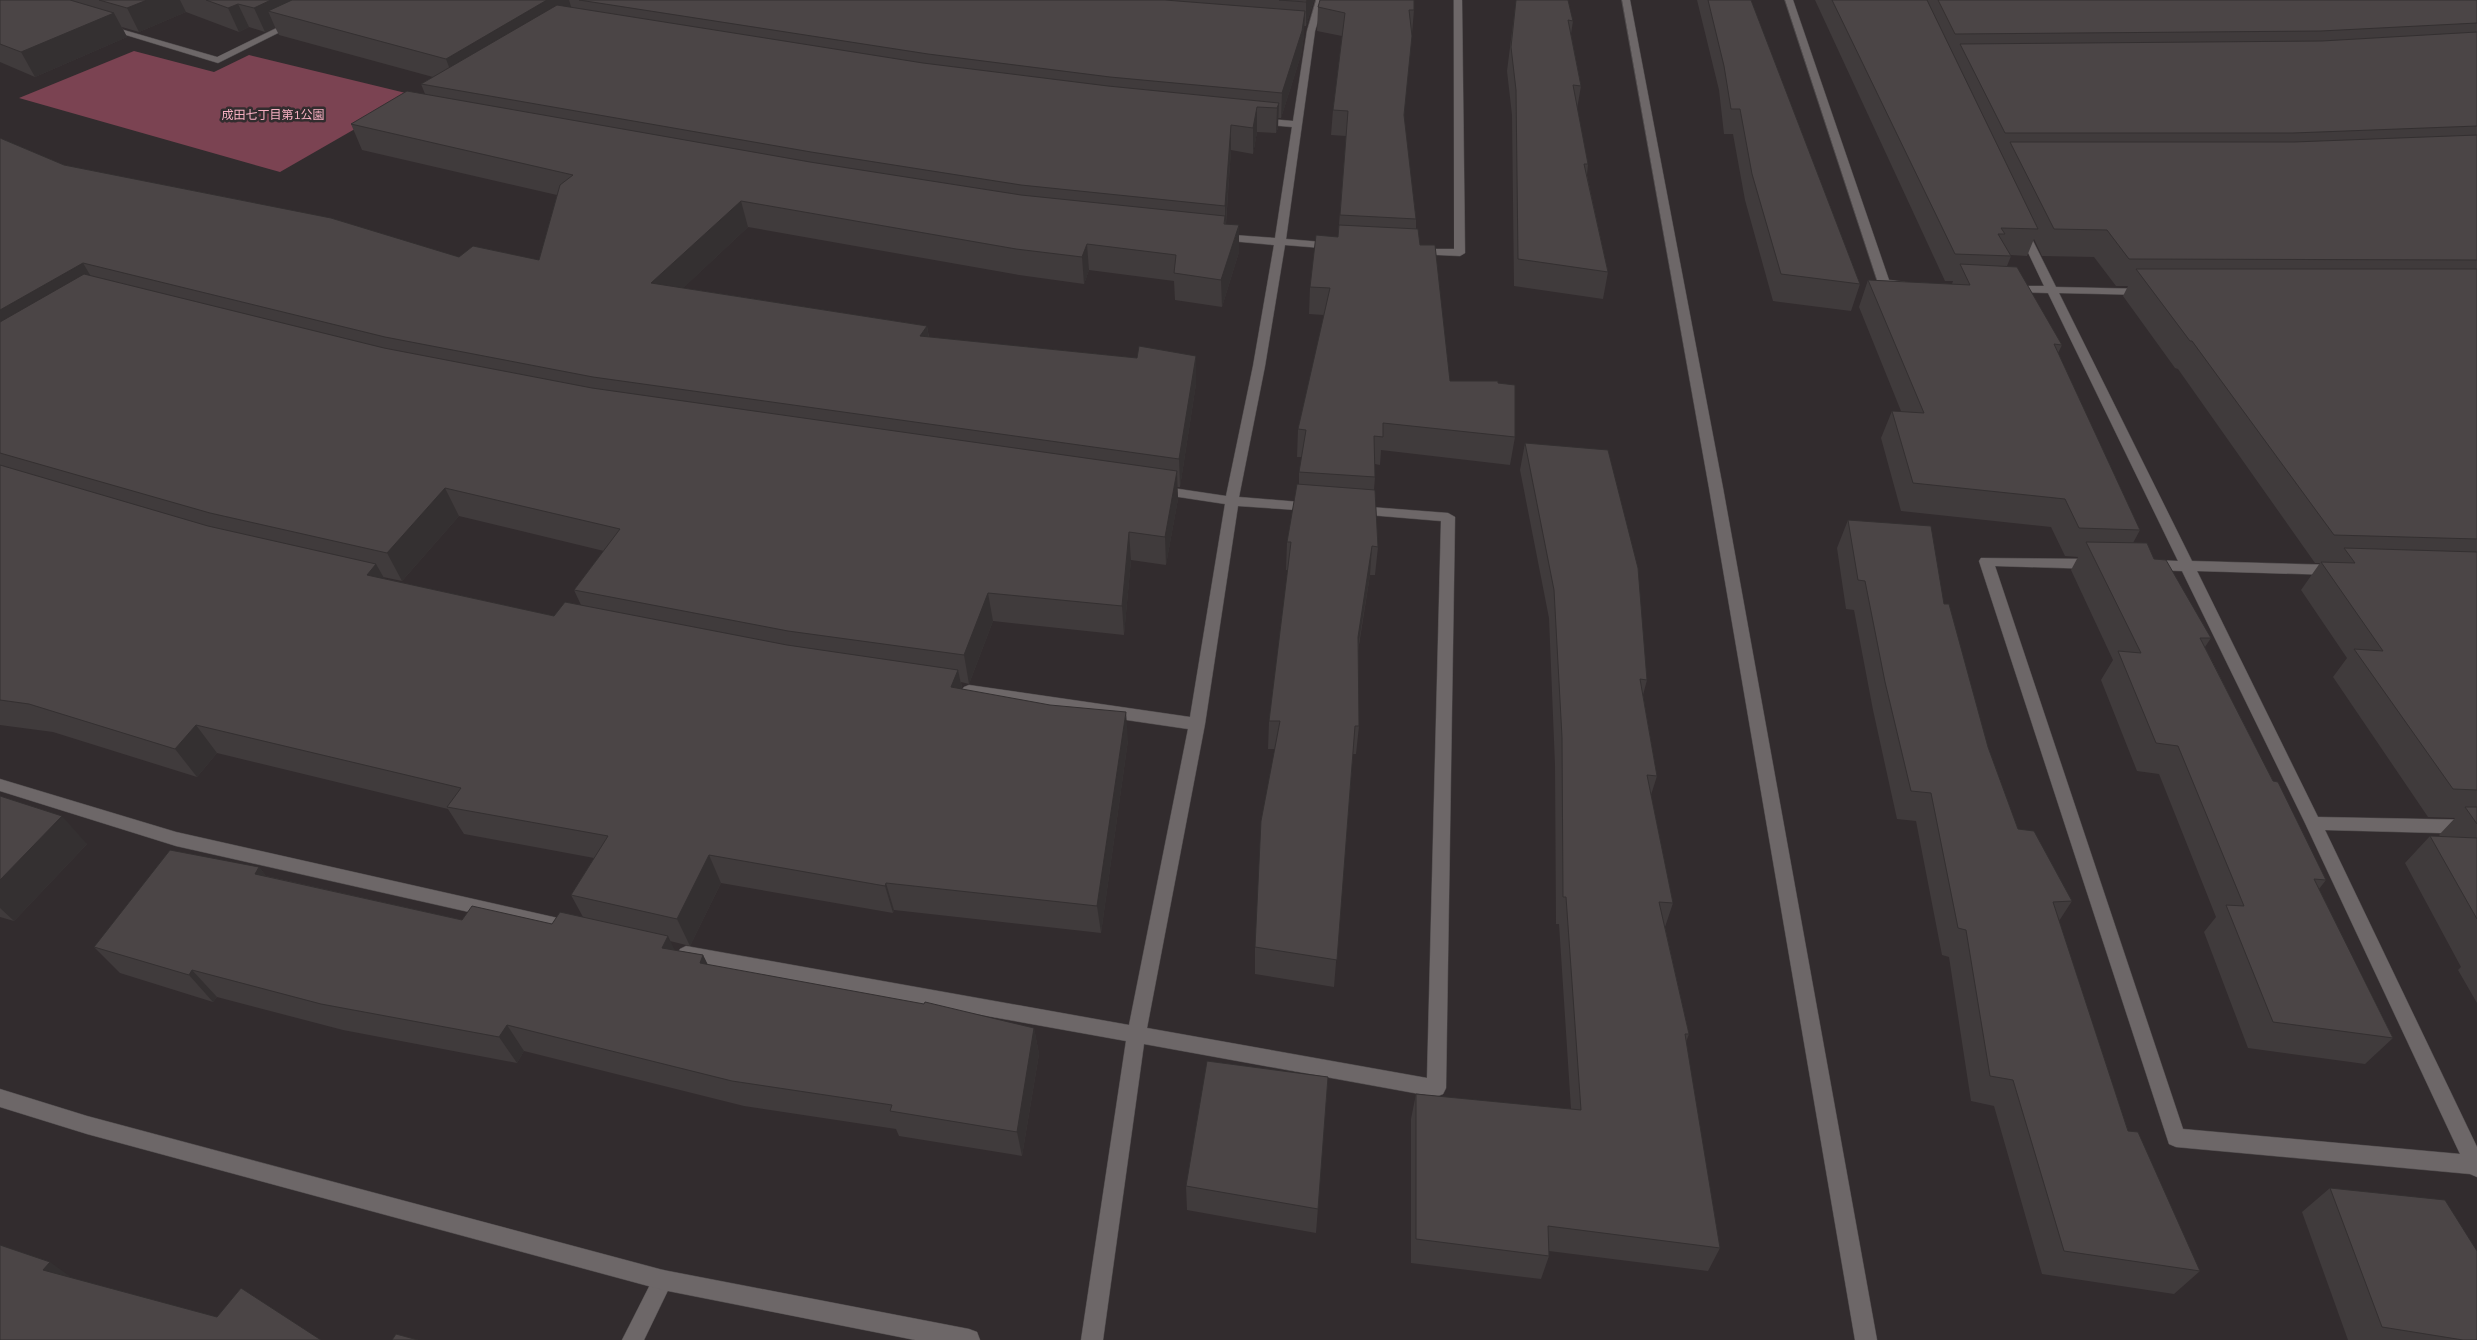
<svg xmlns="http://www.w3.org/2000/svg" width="2477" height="1340" font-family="Mulish,'Noto Sans JP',sans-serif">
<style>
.green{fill:#7b4352}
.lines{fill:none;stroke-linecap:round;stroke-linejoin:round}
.street-casing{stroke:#4e4a4b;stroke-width:1}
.secondary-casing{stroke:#4e4a4b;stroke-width:1}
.street{fill:#6d6768;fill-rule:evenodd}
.secondary{fill:#6d6768;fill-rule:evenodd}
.wall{fill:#403b3c;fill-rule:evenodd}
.shaded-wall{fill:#343031}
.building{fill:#4b4546;stroke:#343031}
.labels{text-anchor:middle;stroke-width:5;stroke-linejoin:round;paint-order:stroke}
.far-park-label{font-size:12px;fill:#f7b0c2;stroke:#322c2e}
</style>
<rect width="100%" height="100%" fill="#322c2e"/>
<polygon class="green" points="134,51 214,72 249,55 414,95 280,172 19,98"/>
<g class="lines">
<g class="street-casing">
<g id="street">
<polygon points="1316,0 1324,0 1315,31 1286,239 1334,243 1339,246 1334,249 1285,245 1265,366 1239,497 1312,503 1319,507 1312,511 1238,506 1205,724 1147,1028 1427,1078 1441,521 1357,514 1350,510 1357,506 1448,513 1455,517 1446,1088 1443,1094 1436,1097 1144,1044 1103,1340 1081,1340 1126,1041 686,962 680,959 677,954 680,949 686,946 1129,1025 1188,729 969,697 964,695 961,691 964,687 969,685 1190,717 1225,504 1159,494 1152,490 1159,486 1226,496 1253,366 1274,245 1220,240 1215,237 1220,234 1275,238 1292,127 1257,124 1252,121 1257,118 1293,121 1307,31"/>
<polygon points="1454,0 1462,0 1465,253 1460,256 1417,254 1412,251 1413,249 1454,249"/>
<polygon points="1785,0 1793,0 1889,280 1905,282 1905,286 1884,286 1878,283"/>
<polygon points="293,20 300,22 218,63 103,28 110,26 217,57"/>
<polygon points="2022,226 2027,229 2056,287 2146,289 2152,292 2146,295 2059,293 2192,561 2335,565 2342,570 2335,575 2197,571 2318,817 2477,820 2477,834 2325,830 2477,1147 2477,1177 2470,1174 2176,1147 2169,1144 1979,561 1981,558 2095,559 2102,564 2095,569 1995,566 2183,1129 2460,1154 2305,823 2182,571 2150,570 2143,565 2150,560 2178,561 2048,293 2011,292 2005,289 2011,286 2044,286 2017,229"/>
<polygon points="0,779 176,832 571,921 577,923 580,928 577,933 571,935 176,846 0,791"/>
<polygon points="663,1270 670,1273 673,1280 644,1340 622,1340 656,1273"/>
</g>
</g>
<g class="secondary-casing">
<g id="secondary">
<polygon points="1622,0 1630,0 1723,488 1877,1340 1855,1340 1709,488"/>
<polygon points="0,1089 87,1116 663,1270 969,1329 977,1332 980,1340 915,1340 663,1290 87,1134 0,1107"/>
</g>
</g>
<use href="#street" class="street"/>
<use href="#secondary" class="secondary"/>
</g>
<g class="wall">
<path d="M0,0H1314L1306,26H1304V35L1301,55L1281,118H1278V128L1276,133L1257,132L1253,154L1231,150L1226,224L1239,252L1222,307L1175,300L1174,281L1089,270L1084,284L1019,275L748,227L683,288L927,326L929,337L1137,358L1196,356V384L1180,487H1177L1178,499L1166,565L1131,560L1124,635L993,621L969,684L961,682L962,689L1128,740L1101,933L894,910L893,913L721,883L690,946L670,941L674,950L703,955L708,965L1034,1028L1039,1054L1022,1156L899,1136L896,1129L744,1106L524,1051L517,1063L343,1030L217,997L213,1002L120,973L94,947L259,867L266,876L462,920L552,924L583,917L571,895L594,858L464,834L448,809L217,753L197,777L53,732L0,725V138L64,165L459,257L539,260L557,195L362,150L351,124L425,94L421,84L433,77L279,35L275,27L265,32L249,27L239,32L186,12L139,32L122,27L127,37L35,77L0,62ZM459,516L604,551L574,590L581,605L554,616L384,579L383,577L402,581Z"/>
<polygon points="1516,0 1573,21 1571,34 1581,86 1577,109 1588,164 1587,175 1608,272 1603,299 1514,286 1512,115 1507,71"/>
<polygon points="1697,0 1751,0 1860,284 1851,311 1773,301 1745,200 1733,134 1724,134 1719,90"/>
<polygon points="1815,0 2477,0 2477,1003 2458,970 2461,967 2405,863 2430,836 2440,836 2439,835 2455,818 2428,817 2333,677 2347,658 2301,590 2320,563 2315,563 2178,369 2175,368 2123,296 2128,286 2116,286 2094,257 2042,256 2034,239 2027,256 2011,255 2011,256 2007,266 2062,345 2058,353 2140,530 2133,543 2154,559 2211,638 2205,647 2273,781 2326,880 2319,889 2393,1038 2365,1064 2248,1048 2204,932 2216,917 2159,774 2137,771 2101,680 2113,660 2071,570 2078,557 2065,556 2051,527 1901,511 1881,438 1892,411 1901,411 1859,307 1868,280 1952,284 1953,281 1945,281"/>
<polygon points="1318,7 1414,10 1412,34 1411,34 1404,117 1416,219 1416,229 1450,381 1515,437 1510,465 1381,450 1380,465 1375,464 1375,477 1374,490 1378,547 1375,575 1370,575 1358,651 1359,726 1356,754 1353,754 1334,987 1255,974 1255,947 1275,749 1268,749 1269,721 1288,570 1286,570 1287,542 1299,484 1299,472 1302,457 1297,457 1298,429 1324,315 1309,314 1310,287 1338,237 1346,136 1331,135 1333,110 1342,36 1317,31"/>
<polygon points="1525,443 1647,680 1643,695 1657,776 1651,795 1673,903 1665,927 1689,1034 1686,1042 1720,1248 1708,1271 1549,1251 1549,1256 1541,1279 1411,1263 1411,1119 1416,1094 1571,1109 1559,924 1556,924 1555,765 1549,618 1520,470"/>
<polygon points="1848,520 1944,604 1988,747 2018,829 2072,901 2059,921 2128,1131 2200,1271 2174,1294 2042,1274 1994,1106 1971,1101 1949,957 1942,955 1916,821 1897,819 1873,710 1854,610 1846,609 1837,548"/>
<polygon points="0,796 87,844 14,921 0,917"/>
<polygon points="1328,1077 1316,1233 1187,1210 1186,1186"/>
<polygon points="2330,1188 2477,1340 2348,1340 2302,1212"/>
</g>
<g class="shaded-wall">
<polygon points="147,0 180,0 186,12 139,32 127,8"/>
<polygon points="271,0 331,0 268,11 275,27 265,32 254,8"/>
<polygon points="547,0 569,0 573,13 455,83 446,59"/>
<polygon points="1307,0 1314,0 1306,26 1306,2"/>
<polygon points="238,4 249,27 239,32 228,8"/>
<polygon points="1305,11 1304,35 1301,55 1281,118 1282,93"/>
<polygon points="114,13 127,37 35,77 21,52"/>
<polygon points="1279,103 1278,128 1276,133 1277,108"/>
<polygon points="1257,107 1257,132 1253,154 1253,128"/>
<polygon points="1231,125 1231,150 1225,232 1225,206"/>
<polygon points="741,201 748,227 660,310 651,283"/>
<polygon points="1239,225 1239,252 1222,307 1221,280"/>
<polygon points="1087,244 1089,270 1084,284 1082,257"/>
<polygon points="83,263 99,290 0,348 0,310"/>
<polygon points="927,326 931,353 920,336"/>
<polygon points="1196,356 1196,384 1180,487 1179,459"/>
<polygon points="1177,471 1178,499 1166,565 1165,537"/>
<polygon points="445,488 459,516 402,581 387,553"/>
<polygon points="1129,532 1131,560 1124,635 1122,606"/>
<polygon points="1372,546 1370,575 1355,665 1358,637"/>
<polygon points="376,564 392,592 367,575"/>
<polygon points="988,593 993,621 969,684 964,655"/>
<polygon points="958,670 964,698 951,687"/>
<polygon points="1126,712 1128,740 1101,933 1097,906"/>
<polygon points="196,725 217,753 197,777 175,749"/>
<polygon points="62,816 87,844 14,921 0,908 0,880"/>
<polygon points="709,855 721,883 690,946 677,919"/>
<polygon points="259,867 280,894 255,874"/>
<polygon points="886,883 894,910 893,913 885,886"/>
<polygon points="668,936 681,963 662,948"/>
<polygon points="703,955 716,982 700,963"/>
<polygon points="192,970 217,997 213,1002 189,975"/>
<polygon points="507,1025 524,1051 517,1063 499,1037"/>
<polygon points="1034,1028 1039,1054 1022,1156 1017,1132"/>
<polygon points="50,1262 82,1285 43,1270"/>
</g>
<g class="building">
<polygon points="0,0 70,0 114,13 21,52 0,44"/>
<polygon points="99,0 147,0 127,8"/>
<polygon points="206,0 271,0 254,8 238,4 228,8"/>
<polygon points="292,0 547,0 446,59 268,11"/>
<polygon points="579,0 1165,0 1305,11 1302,31 1282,93 1110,77 928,54"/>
<polygon points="1279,0 1307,0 1306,2"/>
<polygon points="1320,0 1414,0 1414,10 1409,10 1412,36 1404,115 1416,219 1340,215 1348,111 1333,110 1345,13 1318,7"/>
<polygon points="1516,0 1568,0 1573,21 1568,20 1581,86 1573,85 1588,164 1584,164 1608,272 1518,259 1516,90 1511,47"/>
<polygon points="1708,0 1751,0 1860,284 1781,274 1752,174 1740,109 1731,109 1724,66"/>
<polygon points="1832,0 1927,0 2038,229 2001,228 2005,234 1998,234 2011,256 1955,254"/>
<polygon points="1938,0 2477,0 2477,23 2321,31 1955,34"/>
<polygon points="557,5 923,63 1108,86 1279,103 1277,108 1257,107 1253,128 1231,125 1225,206 1021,185 811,152 421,84"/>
<polygon points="2477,32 2477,126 2293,133 2005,133 1960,44 2322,41"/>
<polygon points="407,91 810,162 1021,195 1225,216 1224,224 1239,225 1221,280 1174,273 1176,255 1087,244 1082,257 1016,249 741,201 651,283 927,326 920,336 1137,358 1139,346 1196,356 1179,459 593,377 385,337 83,263 0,310 0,138 64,165 331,218 459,257 473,246 539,260 560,185 573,175 351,124"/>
<polygon points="2477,135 2477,260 2129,259 2107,230 2054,229 2010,142 2294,142"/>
<polygon points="1339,225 1418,229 1420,245 1435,245 1450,381 1498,381 1498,383 1515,385 1515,437 1383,423 1383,437 1374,436 1375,477 1299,472 1306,430 1298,429 1330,288 1310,287 1316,235 1338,237"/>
<polygon points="1960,264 2017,267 2062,345 2054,344 2140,530 2079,528 2065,499 1913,483 1892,411 1924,413 1868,280 1970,285"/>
<polygon points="2136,269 2477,269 2477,539 2334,535 2192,341 2190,341"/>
<polygon points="84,274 384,348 592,388 1177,471 1165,537 1129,532 1122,606 988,593 964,655 788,631 574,590 620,529 445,488 387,553 210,513 0,453 0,322"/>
<polygon points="1525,443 1608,450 1638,568 1647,680 1640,679 1657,776 1647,775 1673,903 1659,902 1689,1034 1685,1034 1720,1248 1548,1226 1549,1256 1416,1239 1416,1094 1581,1110 1566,897 1563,897 1562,737 1554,590"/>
<polygon points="0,465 208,526 376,564 367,575 554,616 565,602 787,645 958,670 951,687 1050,705 1126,712 1097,906 886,883 885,886 709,855 677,919 571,895 608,836 447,807 461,788 196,725 175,749 29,704 0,700"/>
<polygon points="1297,484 1375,490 1378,547 1372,546 1358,637 1359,726 1355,726 1337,960 1255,947 1261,821 1280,721 1269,721 1291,542 1287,542"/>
<polygon points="1848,520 1931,526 1944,604 1949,604 1988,747 2018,829 2034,831 2072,901 2053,902 2128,1131 2138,1132 2200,1271 2064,1251 2013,1080 1990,1076 1966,930 1958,928 1931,793 1911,791 1885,682 1865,581 1858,580"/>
<polygon points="2086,542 2147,543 2154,559 2166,560 2211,638 2200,638 2273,781 2278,782 2326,880 2314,879 2393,1038 2273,1022 2226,905 2244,906 2178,746 2156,743 2118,651 2141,653"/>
<polygon points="2344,548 2477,552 2477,790 2453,789 2354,649 2383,651 2321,562 2355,563"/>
<polygon points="0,796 62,816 0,880"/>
<polygon points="2465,807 2477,807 2477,824"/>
<polygon points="2430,836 2477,838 2477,919"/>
<polygon points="170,850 259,867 255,874 462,920 472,906 552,924 560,912 668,936 662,948 703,955 700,963 924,1004 925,1002 1034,1028 1017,1132 890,1111 892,1105 732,1081 507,1025 499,1037 321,1004 192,970 189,975 94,947"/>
<polygon points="1207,1061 1328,1077 1318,1209 1186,1186"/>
<polygon points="2330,1188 2445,1200 2477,1251 2477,1340 2463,1340 2382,1327"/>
<polygon points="0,1245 50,1262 43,1270 217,1317 241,1288 321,1340 0,1340"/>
<polygon points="396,1334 418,1340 392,1340"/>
</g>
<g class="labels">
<g class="far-park-label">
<text x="273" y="119">成田七丁目第1公園</text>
</g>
</g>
</svg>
